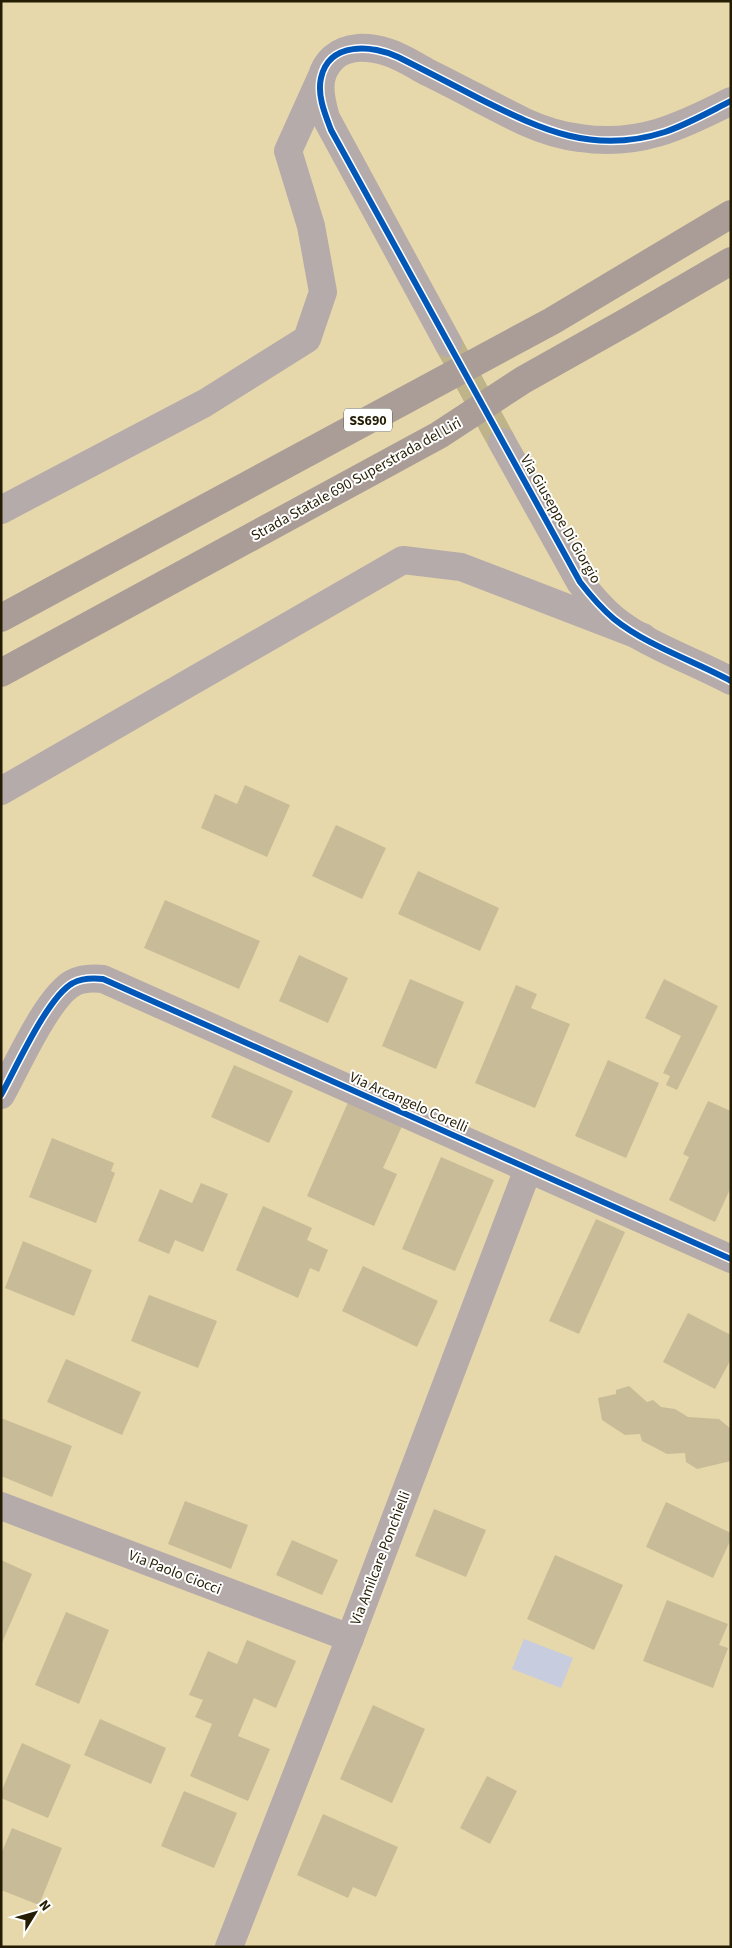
<svg xmlns="http://www.w3.org/2000/svg" width="732" height="1948" font-family="'Source Sans 3',sans-serif">
<style>
.water{fill:#c7ccdf}
.building{fill:#c8bc98}
.lines{fill:none;stroke-linecap:round;stroke-linejoin:round}
.minor-tunnel{stroke:#bfb389;stroke-width:28;stroke-dasharray:28 14;stroke-linecap:butt}
.minor{stroke:#b6abab;stroke-width:28}
.highway{stroke:#aa9c97;stroke-width:28}
.cycleway-casing{stroke:#fff;stroke-width:9}
.cycleway{stroke:#0057b8;stroke-width:6}
.labels{text-anchor:middle;stroke-width:4;stroke-linejoin:round;paint-order:stroke}
.shield{fill:#fff;stroke:#66614f;stroke-width:1}
.shield-label{font-size:14px;font-weight:bold;fill:#251d03}
.street-label{font-size:15px;fill:#251d03;stroke:#fff}
</style>
<rect width="100%" height="100%" fill="#e6d8aa"/>
<polygon class="water" points="524,1639 573,1658 561,1688 512,1669"/>
<g class="building">
<polygon points="245,785 290,805 267,857 201,828 215,794 237,804"/>
<polygon points="336,825 386,848 362,899 312,876"/>
<polygon points="418,871 499,908 480,951 398,914"/>
<polygon points="165,900 260,941 239,989 144,948"/>
<polygon points="299,955 348,978 328,1023 279,1001"/>
<polygon points="410,979 464,1002 436,1069 382,1046"/>
<polygon points="664,979 718,1006 677,1090 666,1085 670,1076 663,1073 681,1036 645,1018"/>
<polygon points="516,985 537,994 531,1008 570,1024 535,1108 475,1083"/>
<polygon points="608,1060 659,1083 626,1158 575,1136"/>
<polygon points="234,1065 293,1091 269,1143 211,1117"/>
<polygon points="349,1100 403,1124 383,1168 397,1174 374,1226 307,1196"/>
<polygon points="708,1101 731,1111 731,1187 715,1222 669,1200 689,1157 683,1154"/>
<polygon points="52,1138 114,1163 111,1171 115,1173 96,1223 29,1197"/>
<polygon points="441,1157 494,1180 455,1271 402,1249"/>
<polygon points="201,1183 228,1194 203,1252 175,1240 169,1254 138,1241 160,1189 192,1203"/>
<polygon points="263,1206 312,1228 307,1240 328,1250 319,1272 310,1268 298,1298 236,1270"/>
<polygon points="596,1219 625,1232 579,1334 549,1321"/>
<polygon points="23,1241 92,1270 74,1316 5,1288"/>
<polygon points="363,1266 438,1301 417,1347 342,1311"/>
<polygon points="149,1295 217,1321 198,1368 131,1341"/>
<polygon points="688,1313 731,1335 731,1359 715,1389 663,1362"/>
<polygon points="66,1359 141,1392 122,1435 47,1402"/>
<polygon points="629,1386 647,1402 653,1400 661,1407 675,1409 688,1417 719,1419 731,1429 731,1461 697,1469 686,1462 685,1453 667,1454 642,1441 640,1434 625,1435 602,1420 598,1398 616,1394 616,1390"/>
<polygon points="1,1418 72,1446 52,1497 1,1476"/>
<polygon points="185,1501 248,1525 231,1569 168,1544"/>
<polygon points="666,1502 731,1533 731,1539 713,1578 646,1547"/>
<polygon points="434,1509 486,1530 466,1577 415,1556"/>
<polygon points="292,1540 338,1560 322,1595 276,1575"/>
<polygon points="555,1555 623,1585 594,1650 527,1619"/>
<polygon points="1,1560 32,1574 1,1645"/>
<polygon points="667,1600 728,1624 719,1645 728,1648 713,1688 643,1661"/>
<polygon points="66,1612 109,1630 79,1704 35,1685"/>
<polygon points="247,1640 296,1661 276,1708 254,1698 238,1736 270,1749 248,1801 190,1776 212,1724 195,1717 203,1700 189,1695 208,1651 237,1664"/>
<polygon points="373,1705 425,1729 392,1803 340,1779"/>
<polygon points="100,1719 166,1748 151,1784 84,1755"/>
<polygon points="22,1743 71,1765 48,1818 1,1798 1,1792"/>
<polygon points="487,1776 517,1791 490,1844 460,1828"/>
<polygon points="184,1791 237,1813 214,1868 161,1846"/>
<polygon points="323,1814 398,1847 376,1897 353,1887 348,1898 297,1875"/>
<polygon points="12,1828 62,1848 39,1905 1,1890 1,1854"/>
</g>
<g class="lines">
<polyline class="minor-tunnel" points="448,343 502,442"/>
<g class="minor">
<path d="M448,343L326,118C320,97 315,75 333,58C347,45 369,46 387,52C401,56 414,65 427,72C460,88 492,106 525,122C543,130 561,136 580,138C638,147 680,127 731,101"/>
<path d="M502,442L580,582C590,595 601,608 614,619C646,645 694,661 731,681"/>
<polyline points="1,510 205,403 307,339 323,292 311,226 288,151 320,80"/>
<polyline points="1,791 403,560 461,567 643,637"/>
<path d="M1,1095C16,1068 48,996 73,983C82,978 93,978 103,979L731,1259"/>
<polyline points="1,1506 350,1638"/>
<polyline points="229,1947 350,1638 528,1169"/>
</g>
<g class="highway">
<polyline points="1,618 552,321 731,214"/>
<polyline points="1,673 439,435 523,380 628,321 731,261"/>
</g>
<g class="cycleway-casing">
<g id="cycleway">
<path d="M731,101C709,112 688,124 665,132C594,155 542,130 480,99C453,85 426,71 398,57C373,45 329,41 321,78C317,95 325,114 331,130L580,582C590,595 601,608 614,619C646,645 694,661 731,681"/>
<path d="M1,1095C16,1068 48,996 73,983C82,978 93,978 103,979L731,1259"/>
</g>
</g>
<use href="#cycleway" class="cycleway"/>
</g>
<g class="labels">
<rect class="shield" x="344" y="408.5" width="48" height="23" rx="4"/>
<g class="shield-label">
<text x="368" y="425">SS690</text>
</g>
<g class="street-label">
<text transform="translate(356 479) rotate(-29)" y="5">Strada Statale 690 Superstrada del Liri</text>
<text transform="translate(561 519) rotate(60)" y="5">Via Giuseppe Di Giorgio</text>
<text transform="translate(409 1102) rotate(24)" y="5">Via Arcangelo Corelli</text>
<text transform="translate(380 1558) rotate(-69)" y="5">Via Amilcare Ponchielli</text>
<text transform="translate(175 1572) rotate(21)" y="5">Via Paolo Ciocci</text>
</g>
</g>
<rect width="732" height="1948" fill="none" stroke="#251d03" stroke-width="5"/>
<g transform="translate(35 1913) rotate(53)" stroke="#ffffff" stroke-width="4" paint-order="stroke">
<path d="M0-4L9 19L0 12L-9 19Z" fill="#251d03"/>
<text y="-8" font-size="14" font-weight="bold" text-anchor="middle" fill="#251d03">N</text>
</g>
</svg>
